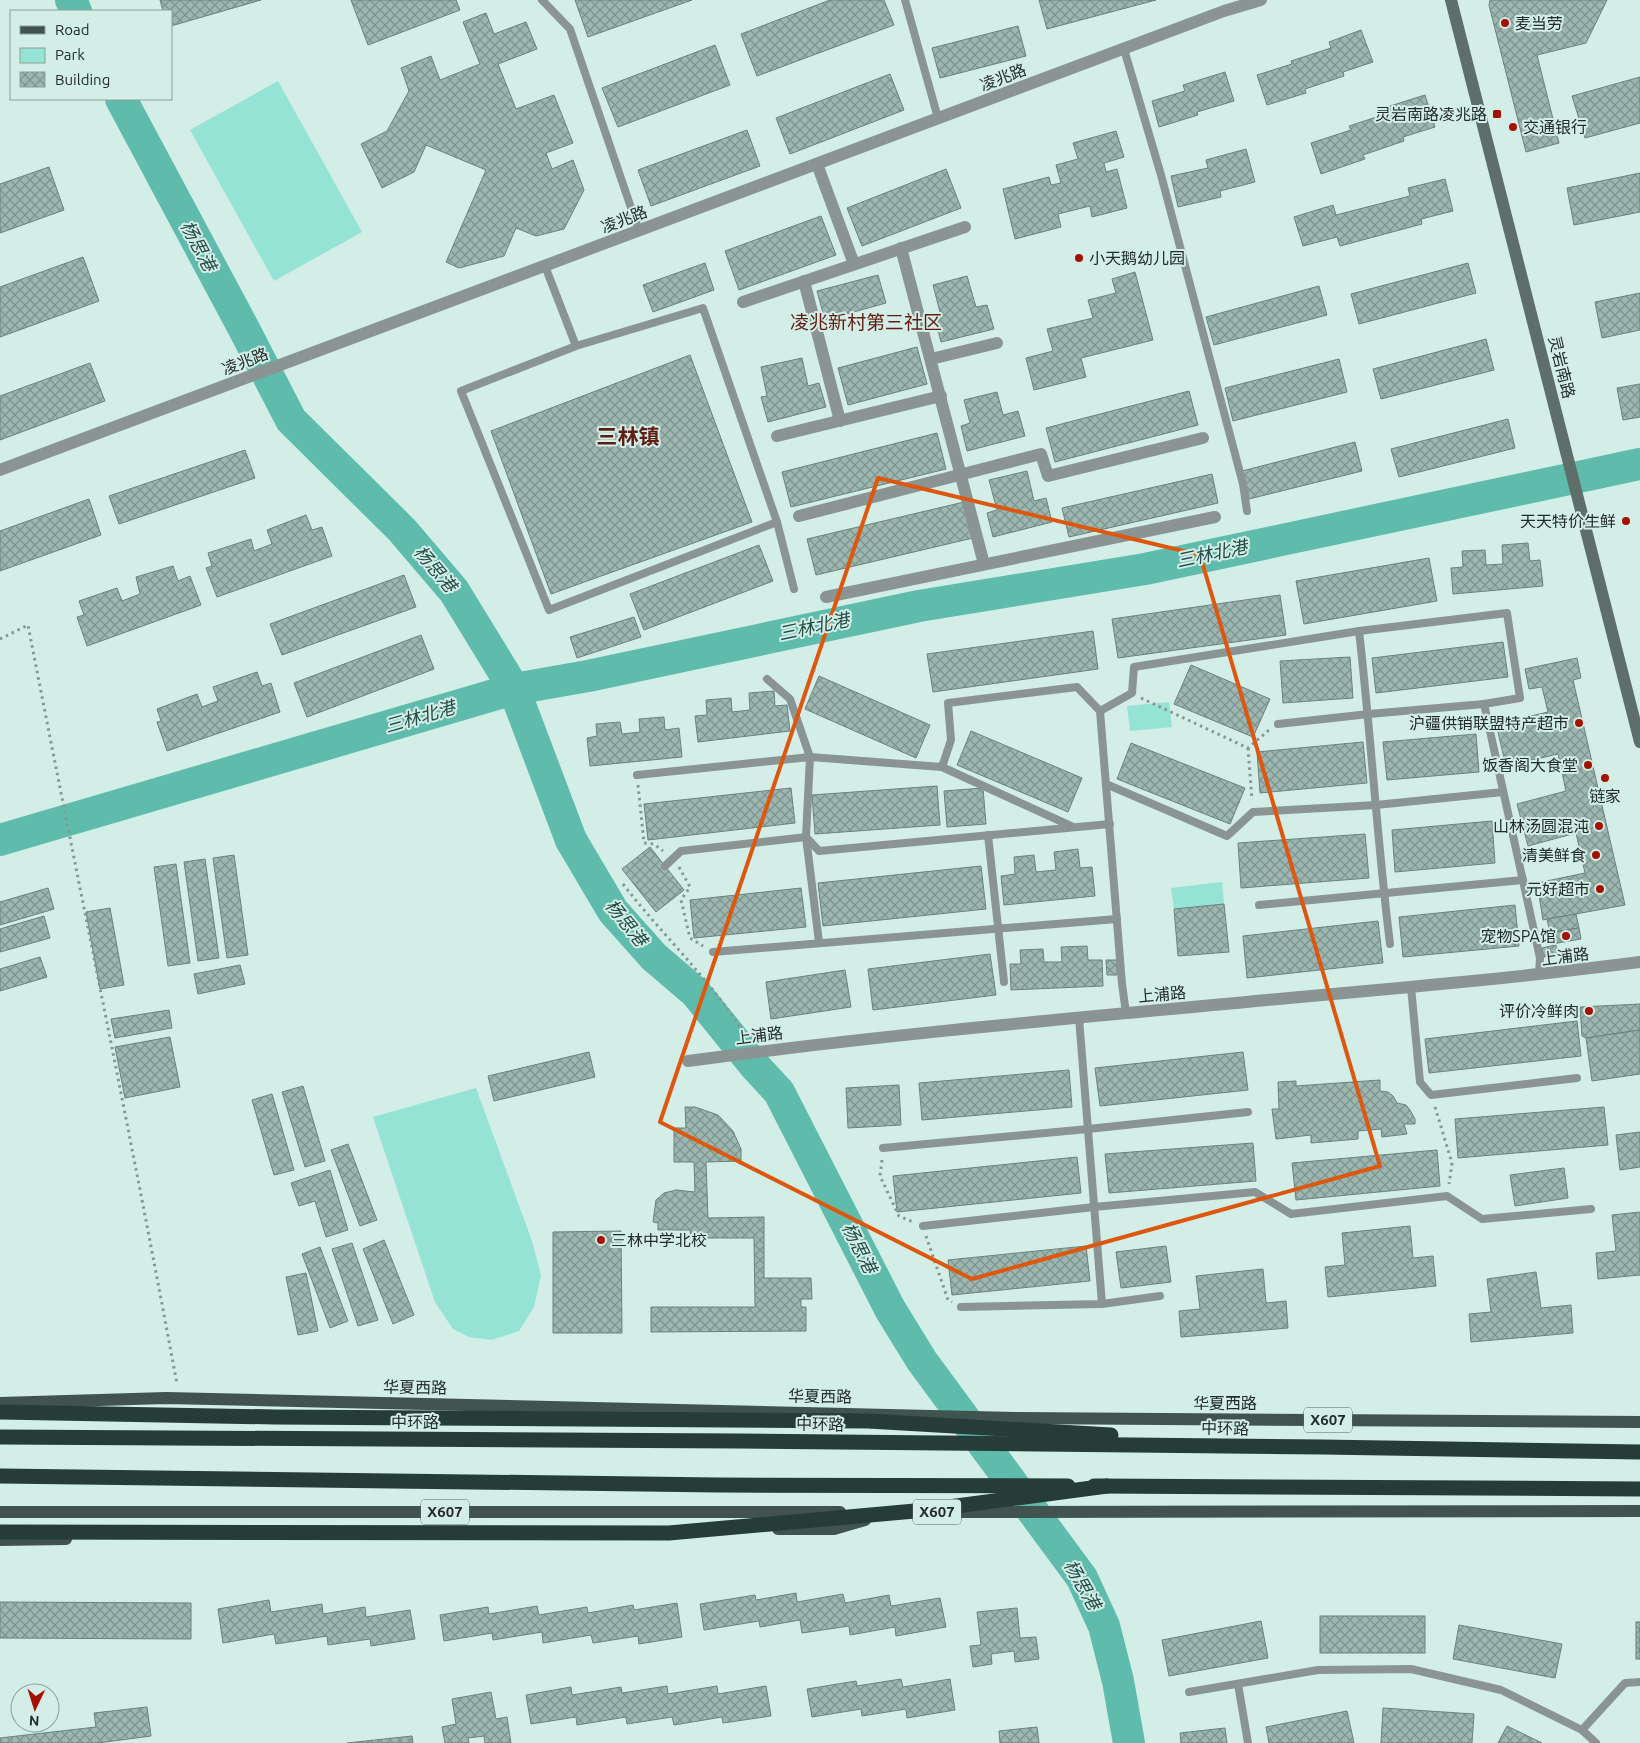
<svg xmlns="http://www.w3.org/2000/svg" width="1640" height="1743" font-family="Ubuntu,'Noto Sans SC',sans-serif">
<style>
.park{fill:#94e3d4}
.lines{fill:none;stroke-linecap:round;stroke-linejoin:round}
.river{stroke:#5fbcac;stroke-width:32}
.building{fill:url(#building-cross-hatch);stroke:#6a827d}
.path{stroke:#849793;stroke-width:3;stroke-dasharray:2.5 4;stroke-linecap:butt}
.lane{stroke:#8a9593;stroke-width:8}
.street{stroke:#8a9593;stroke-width:12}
.secondary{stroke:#5e6e6b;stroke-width:12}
.primary{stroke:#40534f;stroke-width:12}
.highway{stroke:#263c38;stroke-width:15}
.highway-bridge{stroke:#263c38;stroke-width:15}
.marked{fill:none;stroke:#de570e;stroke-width:4;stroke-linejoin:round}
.poi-dot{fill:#a41100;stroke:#d3ede7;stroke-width:2}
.labels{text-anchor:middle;stroke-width:4;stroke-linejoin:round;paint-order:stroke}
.shield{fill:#d3ede7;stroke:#576663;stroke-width:1}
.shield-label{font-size:15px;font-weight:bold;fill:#222c2a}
.poi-label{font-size:16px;fill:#222c2a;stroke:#d3ede7;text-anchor:end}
.street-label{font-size:16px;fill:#222c2a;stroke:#d3ede7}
.water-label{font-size:18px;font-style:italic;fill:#224c45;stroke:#d3ede7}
.quarter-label{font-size:19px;fill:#601d13;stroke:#d3ede7}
.district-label{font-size:21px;font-weight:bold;fill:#601d13;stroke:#d3ede7}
</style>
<defs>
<pattern id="building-cross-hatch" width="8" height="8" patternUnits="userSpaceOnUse" patternTransform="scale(1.25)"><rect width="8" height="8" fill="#9cb6b0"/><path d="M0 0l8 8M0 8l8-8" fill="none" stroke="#7f948f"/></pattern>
</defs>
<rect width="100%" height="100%" fill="#d3ede7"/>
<g class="park">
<polygon points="278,81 362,232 274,281 190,130"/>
<polygon points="1169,702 1172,727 1130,731 1127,706"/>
<polygon points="1222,882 1224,904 1174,909 1171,888"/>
<polygon points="476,1088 532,1241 541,1275 534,1307 519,1331 491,1340 469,1337 453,1329 435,1302 373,1117"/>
</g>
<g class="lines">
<g class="river">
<polyline points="71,0 76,11"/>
<polyline points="121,99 244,329 291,420 402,530 454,591 514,689 571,840 613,911 654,957 695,992 755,1066 779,1092 890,1309 922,1361 1082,1578 1104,1626 1118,1681 1129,1743"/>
<polyline points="0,840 514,689 588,676 919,606 1145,569 1640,464"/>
</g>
</g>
<g class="building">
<polygon points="160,0 261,0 171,26 171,11 163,11"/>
<polygon points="351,0 456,0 460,10 368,45"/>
<polygon points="575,0 692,0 588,37"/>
<polygon points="830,0 884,0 894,25 757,76 741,34"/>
<polygon points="1039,0 1156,0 1047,29"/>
<polygon points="1490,0 1607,0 1586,43 1537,55 1559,143 1526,152 1489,5"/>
<polygon points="486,13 494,34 526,22 537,49 498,64 516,109 554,95 573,143 546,153 552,169 573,160 584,190 564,229 536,236 516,228 504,256 459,268 446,262 486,170 426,145 414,172 382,188 361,144 387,131 409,91 401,68 431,56 440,80 480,64 463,22"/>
<polygon points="1018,26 1026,56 940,78 932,48"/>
<polygon points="1361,30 1373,62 1343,72 1344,76 1305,89 1306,93 1267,105 1257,75 1292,64 1291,61 1331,48 1329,42"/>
<polygon points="715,45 730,85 618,127 602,88"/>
<polygon points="1225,72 1234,101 1197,112 1198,115 1159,127 1152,101 1185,91 1183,85"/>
<polygon points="890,74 904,110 790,154 776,118"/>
<polygon points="1640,77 1640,123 1585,138 1572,96"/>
<polygon points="1425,95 1435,127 1403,137 1404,141 1363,155 1365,159 1321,174 1311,143 1351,130 1349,126 1389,113 1387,107"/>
<polygon points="747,130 760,166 651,206 638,170"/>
<polygon points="1116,131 1124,157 1104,163 1106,172 1117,169 1127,208 1092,217 1090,206 1058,214 1061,227 1015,239 1003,189 1049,177 1051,185 1061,183 1056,165 1078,159 1073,143"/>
<polygon points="1246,149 1255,182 1220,191 1221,197 1178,207 1171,176 1208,168 1206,160"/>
<polygon points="49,167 64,210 0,233 0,184"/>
<polygon points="946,169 961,208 862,246 847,208"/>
<polygon points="1640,173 1640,212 1574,225 1567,188"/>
<polygon points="1445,179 1453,211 1421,219 1422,224 1340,246 1337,237 1303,246 1294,217 1333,205 1336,215 1410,196 1408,188"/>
<polygon points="821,216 836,255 739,290 725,251"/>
<polygon points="83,257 99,301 0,337 0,287"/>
<polygon points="705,263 714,290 653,312 643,285"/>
<polygon points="1468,263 1476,293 1359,324 1351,294"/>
<polygon points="1135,272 1153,340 1081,358 1086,377 1034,390 1026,358 1053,351 1047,329 1093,318 1088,300 1116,293 1112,279"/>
<polygon points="878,275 886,303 825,320 817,291"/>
<polygon points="967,276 976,307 987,305 994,329 941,342 935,318 941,316 933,285"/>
<polygon points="1319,286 1327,315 1214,345 1206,317"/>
<polygon points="1640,293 1640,330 1602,338 1595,302"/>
<polygon points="1486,339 1494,370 1381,399 1373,369"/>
<polygon points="917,347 927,384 848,405 838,368"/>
<polygon points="690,355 752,522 551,594 491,431"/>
<polygon points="802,358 808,386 819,383 826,407 768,422 761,397 767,396 761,367"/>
<polygon points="1339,359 1347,392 1233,421 1225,388"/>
<polygon points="90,363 105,401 0,440 0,396"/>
<polygon points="1640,384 1640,417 1623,420 1617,388"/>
<polygon points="1189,391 1198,425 1055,462 1046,428"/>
<polygon points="997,392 1003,415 1018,411 1025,436 967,451 961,426 970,423 964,400"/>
<polygon points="1508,419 1515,448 1399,477 1391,449"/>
<polygon points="937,433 946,469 791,507 782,472"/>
<polygon points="1355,442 1362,471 1249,499 1242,471"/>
<polygon points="245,450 255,478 119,524 109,496"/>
<polygon points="1027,471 1034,501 1046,498 1052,522 993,537 987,513 997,510 989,480"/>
<polygon points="1212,474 1218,503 1069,537 1062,508"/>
<polygon points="89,499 101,535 0,571 0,531"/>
<polygon points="964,502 973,538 816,575 807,539"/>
<polygon points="306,515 312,530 322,527 332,556 217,597 206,568 212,566 208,553 251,539 254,551 272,544 267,530"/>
<polygon points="1528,543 1530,561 1540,560 1543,586 1453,594 1451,568 1463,567 1462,551 1485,550 1486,565 1503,564 1502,545"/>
<polygon points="759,545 773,581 644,630 630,594"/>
<polygon points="1429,558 1437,601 1304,624 1296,581"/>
<polygon points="173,566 178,581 190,576 201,605 87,646 77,617 84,615 79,601 117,588 122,601 140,594 136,577"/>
<polygon points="404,575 416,607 282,655 270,624"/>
<polygon points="1280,595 1286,635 1118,658 1112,619"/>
<polygon points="634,617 641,637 577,658 570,637"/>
<polygon points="1093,631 1098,669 933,692 927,654"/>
<polygon points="421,635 434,669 307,717 294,683"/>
<polygon points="1503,642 1508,677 1376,693 1372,658"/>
<polygon points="1350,657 1353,698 1283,703 1280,661"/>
<polygon points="1577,658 1581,678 1573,680 1625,905 1543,920 1537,883 1585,873 1576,833 1528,846 1517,804 1566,791 1558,754 1506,766 1496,724 1548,712 1542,687 1529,689 1525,669"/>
<polygon points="1191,665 1270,699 1253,737 1174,704"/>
<polygon points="257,672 262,686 271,683 280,712 167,751 157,722 161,721 157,709 197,694 202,707 218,701 213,687"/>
<polygon points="819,676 930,725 916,758 805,709"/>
<polygon points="774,691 775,706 787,705 790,731 698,742 695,716 707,715 706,700 731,698 732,712 750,710 749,693"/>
<polygon points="664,717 665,730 679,728 682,757 590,766 587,738 597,736 596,724 620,722 622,734 640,732 639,719"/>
<polygon points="971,731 1082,778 1068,812 957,765"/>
<polygon points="1476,734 1479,772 1387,780 1383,742"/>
<polygon points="1363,742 1367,783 1260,793 1257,752"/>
<polygon points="1131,743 1245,788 1230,824 1117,779"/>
<polygon points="937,786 940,825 815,834 812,795"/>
<polygon points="791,788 795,823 648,840 644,804"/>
<polygon points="983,788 986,824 947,827 944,791"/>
<polygon points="1492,821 1495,863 1395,872 1392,830"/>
<polygon points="1365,834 1369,878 1241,888 1238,843"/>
<polygon points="650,847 684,890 656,912 622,869"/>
<polygon points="1078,849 1080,868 1092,867 1095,896 1004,905 1001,876 1015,874 1014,857 1034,855 1036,872 1056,870 1054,852"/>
<polygon points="234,855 248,955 227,958 213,858"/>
<polygon points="205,859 219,958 198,961 184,862"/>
<polygon points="176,864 190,963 168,966 154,867"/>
<polygon points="981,866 986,909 823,926 818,883"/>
<polygon points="48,888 54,909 0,925 0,902"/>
<polygon points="801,888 806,927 694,938 690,900"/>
<polygon points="1224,904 1229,952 1178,956 1174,909"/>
<polygon points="1515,905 1519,946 1403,957 1399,917"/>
<polygon points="110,908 124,985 100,989 86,912"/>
<polygon points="1576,914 1579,928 1550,933 1547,919"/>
<polygon points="44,916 50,938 0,952 0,929"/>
<polygon points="1378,921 1383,963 1247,978 1243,936"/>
<polygon points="1579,928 1581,939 1552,944 1550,933"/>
<polygon points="1556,945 1557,955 1543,957 1542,948"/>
<polygon points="1087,946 1088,960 1102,960 1103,986 1011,990 1010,964 1021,964 1020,950 1043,949 1044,962 1062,962 1061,947"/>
<polygon points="990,954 996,995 873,1010 868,969"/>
<polygon points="40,957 47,977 0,991 0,969"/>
<polygon points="1106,960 1117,960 1117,975 1107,975"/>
<polygon points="240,965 245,984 198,994 194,974"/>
<polygon points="845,970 851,1007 771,1019 766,982"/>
<polygon points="1640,1004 1640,1030 1586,1038 1582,1036 1580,1007"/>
<polygon points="169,1010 172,1028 115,1038 111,1019"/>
<polygon points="1577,1021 1581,1056 1429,1073 1425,1039"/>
<polygon points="1640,1030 1640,1074 1592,1081 1586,1038"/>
<polygon points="170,1037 180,1087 125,1098 115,1047"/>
<polygon points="589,1052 595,1077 494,1101 488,1076"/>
<polygon points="1243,1052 1248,1090 1100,1106 1095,1068"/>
<polygon points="1069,1070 1072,1107 922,1120 919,1083"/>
<polygon points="1380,1080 1380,1091 1388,1092 1393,1096 1397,1103 1406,1105 1410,1110 1415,1119 1415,1124 1404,1124 1407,1134 1382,1137 1381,1129 1358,1131 1358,1139 1311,1143 1311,1135 1276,1139 1272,1109 1279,1109 1278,1082 1296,1081 1296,1086"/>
<polygon points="899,1085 901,1125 848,1128 846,1088"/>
<polygon points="303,1086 325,1161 305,1167 282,1092"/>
<polygon points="272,1094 294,1170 274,1175 252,1100"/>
<polygon points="685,1107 695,1107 718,1115 733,1131 741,1149 741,1161 706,1162 708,1218 764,1217 764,1278 811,1278 812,1299 801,1299 801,1307 806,1307 806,1331 651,1332 651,1307 755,1307 754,1238 691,1238 690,1230 658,1230 658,1223 653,1222 656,1200 664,1193 676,1190 695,1192 694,1162 674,1162 674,1128 686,1128"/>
<polygon points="1604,1107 1608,1145 1458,1158 1455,1119"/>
<polygon points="1640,1132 1640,1167 1620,1170 1616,1135"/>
<polygon points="1253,1143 1256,1181 1109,1193 1105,1154"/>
<polygon points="348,1144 377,1220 360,1226 331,1150"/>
<polygon points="1437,1150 1440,1186 1296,1200 1292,1163"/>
<polygon points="1077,1157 1081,1193 897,1212 893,1176"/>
<polygon points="1564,1168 1568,1198 1515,1206 1510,1175"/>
<polygon points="330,1170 348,1230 326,1237 315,1201 299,1206 291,1183"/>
<polygon points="1640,1212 1640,1275 1598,1279 1596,1253 1616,1251 1612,1215"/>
<polygon points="1410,1226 1413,1258 1433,1256 1436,1286 1328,1297 1325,1267 1345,1265 1342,1233"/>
<polygon points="621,1231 622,1333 553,1333 553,1232"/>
<polygon points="384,1240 414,1315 393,1324 363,1249"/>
<polygon points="352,1243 378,1320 358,1326 332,1249"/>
<polygon points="1086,1246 1090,1281 952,1295 948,1260"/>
<polygon points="1166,1246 1171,1282 1121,1288 1116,1252"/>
<polygon points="320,1247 348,1321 330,1328 302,1254"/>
<polygon points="1263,1269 1266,1303 1286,1301 1288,1328 1181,1337 1179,1311 1200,1309 1196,1276"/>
<polygon points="1536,1272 1541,1308 1571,1305 1573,1333 1471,1342 1469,1314 1491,1312 1487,1279"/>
<polygon points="306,1273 318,1331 298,1335 286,1277"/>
<polygon points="796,1593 797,1602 843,1594 845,1603 889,1595 891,1606 940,1598 946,1627 896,1636 895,1627 850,1635 849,1626 802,1633 800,1620 760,1627 759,1621 704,1630 700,1604 755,1595 756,1600"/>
<polygon points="269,1600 271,1612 322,1604 323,1614 365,1607 366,1617 410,1610 415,1639 371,1646 370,1639 328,1645 327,1636 276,1644 274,1634 223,1643 218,1609"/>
<polygon points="0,1602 191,1603 191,1639 0,1638"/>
<polygon points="677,1603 682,1637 639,1644 638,1636 593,1643 591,1635 543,1643 542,1632 493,1640 492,1633 444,1641 440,1615 488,1607 489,1614 537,1606 539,1615 587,1607 588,1613 633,1605 634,1610"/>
<polygon points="1017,1608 1020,1638 1036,1637 1039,1659 1015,1662 1014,1651 991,1654 992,1664 973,1667 970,1646 981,1645 977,1612"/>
<rect x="1320" y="1616" width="105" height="37"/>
<polygon points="1261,1621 1268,1658 1169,1676 1162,1640"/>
<rect x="1636" y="1622" width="4" height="37"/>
<polygon points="1459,1625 1562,1644 1555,1678 1453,1659"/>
<polygon points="901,1679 903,1687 950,1679 955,1710 907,1718 906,1709 862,1716 861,1709 812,1717 807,1689 856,1681 857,1686"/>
<polygon points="667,1686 668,1694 717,1686 718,1694 766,1686 771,1716 723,1723 722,1717 674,1725 672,1717 627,1724 626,1717 577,1725 576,1717 531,1724 526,1695 571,1687 572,1695 621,1687 622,1693"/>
<polygon points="491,1692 496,1719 507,1717 511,1743 485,1743 484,1736 468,1738 469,1743 445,1743 442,1727 456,1724 452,1699"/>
<polygon points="147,1707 151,1736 98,1743 0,1743 0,1738 96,1727 94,1713"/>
<polygon points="1383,1708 1474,1714 1472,1743 1381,1743"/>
<polygon points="1347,1711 1354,1743 1269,1743 1266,1727"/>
<polygon points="1507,1726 1542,1743 1498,1743"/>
<polygon points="1037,1727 1039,1743 1000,1743 999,1731"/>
<polygon points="1225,1728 1227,1743 1181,1743 1180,1733"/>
<polygon points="412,1736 413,1743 347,1743"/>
</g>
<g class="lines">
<g class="path">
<path d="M0,639L28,625C77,878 130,1130 177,1384"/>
<polyline points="1141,698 1248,748 1269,730"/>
<polyline points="1248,748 1252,800"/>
<polyline points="638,785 644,843 654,844 663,851"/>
<polyline points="679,867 690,887 681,900 690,938 703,946"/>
<path d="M623,884C663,936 713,982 747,1038"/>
<polyline points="1435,1107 1452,1163 1449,1184"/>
<polyline points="882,1160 880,1176 899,1216 913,1222"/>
<polyline points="926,1236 948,1300 952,1302"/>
</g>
<g class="lane">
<polyline points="542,0 570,29 639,231"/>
<polyline points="905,0 938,118"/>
<polyline points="1124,49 1161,175 1243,484 1247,511"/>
<polyline points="545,266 576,346 703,308 777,522 549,610 461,391 576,346"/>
<polyline points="777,522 794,589"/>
<path d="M1359,631C1371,735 1377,840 1390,944"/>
<polyline points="767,679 790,699 810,757 806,837 819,942"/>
<polyline points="1278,724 1369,714 1484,704"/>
<polyline points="942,767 1071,826"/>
<polyline points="637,775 810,757 942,767 951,740 948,703 1077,687 1100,711"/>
<polyline points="1106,784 1227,836 1253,812 1376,805 1503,792"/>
<polyline points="988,835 1004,982"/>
<polyline points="665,866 681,851 806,837 819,851 1110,824"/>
<polyline points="1259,905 1523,880"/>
<polyline points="713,952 1117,919"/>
<polyline points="1411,987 1420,1082 1431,1095 1577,1078"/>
<polyline points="1126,1013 1122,984 1100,711 1132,693 1134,667 1359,631 1507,613 1520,698 1484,704 1540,958 1539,975"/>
<polyline points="1079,1018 1102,1304"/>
<polyline points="883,1148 1088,1129 1248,1112"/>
<polyline points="923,1226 1094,1207 1255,1192 1291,1214 1447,1196 1482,1219 1591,1209"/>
<polyline points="961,1307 1102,1304 1160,1296"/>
<polyline points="1238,1684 1248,1743"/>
<polyline points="1189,1692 1318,1670 1411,1669 1501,1690 1582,1730 1596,1743"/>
<polyline points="1582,1730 1625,1683 1640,1682"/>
</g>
<g class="street">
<polyline points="817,164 854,264"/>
<polyline points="901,248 984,564"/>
<polyline points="804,281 840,421"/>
<polyline points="743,302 965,227"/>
<polyline points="931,359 997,343"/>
<polyline points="777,436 941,396"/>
<polyline points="0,470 1224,11 1261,0"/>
<polyline points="799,516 1041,454 1048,476 1203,438"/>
<polyline points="826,597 1215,517"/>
<path d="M688,1061C880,1035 1074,1018 1267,1000C1391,989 1516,978 1640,962"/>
</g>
<polyline class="secondary" points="1451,0 1640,742"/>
<g class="primary">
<polyline points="0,1403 166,1398 1015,1418 1640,1422"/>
<polyline points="0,1512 840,1512"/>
<polyline points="955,1512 1640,1511"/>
<polyline points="778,1529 834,1529 865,1520"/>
<polyline points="0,1540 66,1539"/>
</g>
<g class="highway">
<polyline points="0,1412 275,1417 868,1421 1111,1435"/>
<polyline points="0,1437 739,1441 1322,1447 1640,1452"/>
<polyline points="0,1476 718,1485 1068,1486"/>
<polyline points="1094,1486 1640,1489"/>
</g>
<polyline class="highway-bridge" points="0,1532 669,1533 926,1510 1107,1486"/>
</g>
<path class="marked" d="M878,478L1200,555L1380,1166L972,1279L660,1122Z"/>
<g class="poi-dot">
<circle cx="1505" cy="23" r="5"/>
<rect x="1492" y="109" width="10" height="10" rx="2.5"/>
<circle cx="1513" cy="127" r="5"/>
<circle cx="1079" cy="258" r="5"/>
<circle cx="1626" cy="521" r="5"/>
<circle cx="1579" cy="723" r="5"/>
<circle cx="1588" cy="765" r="5"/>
<circle cx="1605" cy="778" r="5"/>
<circle cx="1599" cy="826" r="5"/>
<circle cx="1596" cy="855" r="5"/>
<circle cx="1600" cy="889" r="5"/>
<circle cx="1566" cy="936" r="5"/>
<circle cx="1589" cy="1011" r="5"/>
<circle cx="601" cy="1240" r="5"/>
</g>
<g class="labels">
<g class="shield">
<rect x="1304" y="1407.5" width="48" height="25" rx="4"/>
<rect x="421" y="1499.5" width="48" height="25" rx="4"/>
<rect x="913" y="1499.5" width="48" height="25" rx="4"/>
</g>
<g class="shield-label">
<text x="1328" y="1425">X607</text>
<text x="445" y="1517">X607</text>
<text x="937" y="1517">X607</text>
</g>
<g class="poi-label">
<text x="1515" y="29" text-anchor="start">麦当劳</text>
<text x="1487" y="120">灵岩南路凌兆路</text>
<text x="1523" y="133" text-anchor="start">交通银行</text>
<text x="1089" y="264" text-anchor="start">小天鹅幼儿园</text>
<text x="1616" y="527">天天特价生鲜</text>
<text x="1569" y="729">沪疆供销联盟特产超市</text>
<text x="1578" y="771">饭香阁大食堂</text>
<text x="1605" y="802" text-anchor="middle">链家</text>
<text x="1589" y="832">山林汤圆混沌</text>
<text x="1586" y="861">清美鲜食</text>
<text x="1590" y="895">元好超市</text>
<text x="1556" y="942">宠物SPA馆</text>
<text x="1579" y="1017">评价冷鲜肉</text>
<text x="611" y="1246" text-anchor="start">三林中学北校</text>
</g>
<g class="street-label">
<text transform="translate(1003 77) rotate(-21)" y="6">凌兆路</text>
<text transform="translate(624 219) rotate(-21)" y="6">凌兆路</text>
<text transform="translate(245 361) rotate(-21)" y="6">凌兆路</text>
<text transform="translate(1562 367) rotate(76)" y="6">灵岩南路</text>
<text transform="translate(1565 956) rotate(-7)" y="6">上浦路</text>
<text transform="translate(1162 994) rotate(-5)" y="6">上浦路</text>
<text transform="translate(759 1035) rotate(-7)" y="6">上浦路</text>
<text transform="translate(415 1387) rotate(1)" y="6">华夏西路</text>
<text transform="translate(820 1396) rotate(1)" y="6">华夏西路</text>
<text x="1225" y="1409">华夏西路</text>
<text x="415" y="1428">中环路</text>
<text transform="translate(820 1424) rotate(1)" y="6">中环路</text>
<text transform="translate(1225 1428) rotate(1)" y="6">中环路</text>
</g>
<g class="water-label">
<text transform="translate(198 246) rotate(62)" y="6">杨思港</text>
<text transform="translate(1212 554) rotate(-12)" y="6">三林北港</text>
<text transform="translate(435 569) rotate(50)" y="6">杨思港</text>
<text transform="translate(814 627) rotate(-12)" y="6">三林北港</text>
<text transform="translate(420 717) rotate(-16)" y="6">三林北港</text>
<text transform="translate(626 923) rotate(51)" y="6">杨思港</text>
<text transform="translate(859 1248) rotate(63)" y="6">杨思港</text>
<text transform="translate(1082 1585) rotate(60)" y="6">杨思港</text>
</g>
<g class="quarter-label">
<text x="866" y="329">凌兆新村第三社区</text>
</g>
<g class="district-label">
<text x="628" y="444">三林镇</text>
</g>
</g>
<rect x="10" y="10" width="162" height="90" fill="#d3ede7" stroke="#8ca09b"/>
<rect x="20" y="26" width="25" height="8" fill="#40534f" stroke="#8ca09b"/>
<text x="55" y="35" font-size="15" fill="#222c2a">Road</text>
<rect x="20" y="48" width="25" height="15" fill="#94e3d4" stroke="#8ca09b"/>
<text x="55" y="60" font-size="15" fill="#222c2a">Park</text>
<rect x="20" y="72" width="25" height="15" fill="url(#building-cross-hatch)" stroke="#8ca09b"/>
<text x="55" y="85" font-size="15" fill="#222c2a">Building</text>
<g transform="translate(35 1708) rotate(184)"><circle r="24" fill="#d3ede7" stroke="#8ca09b"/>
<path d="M0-4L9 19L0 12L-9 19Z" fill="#a41100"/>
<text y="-8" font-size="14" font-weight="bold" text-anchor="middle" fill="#222c2a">N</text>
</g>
</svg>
